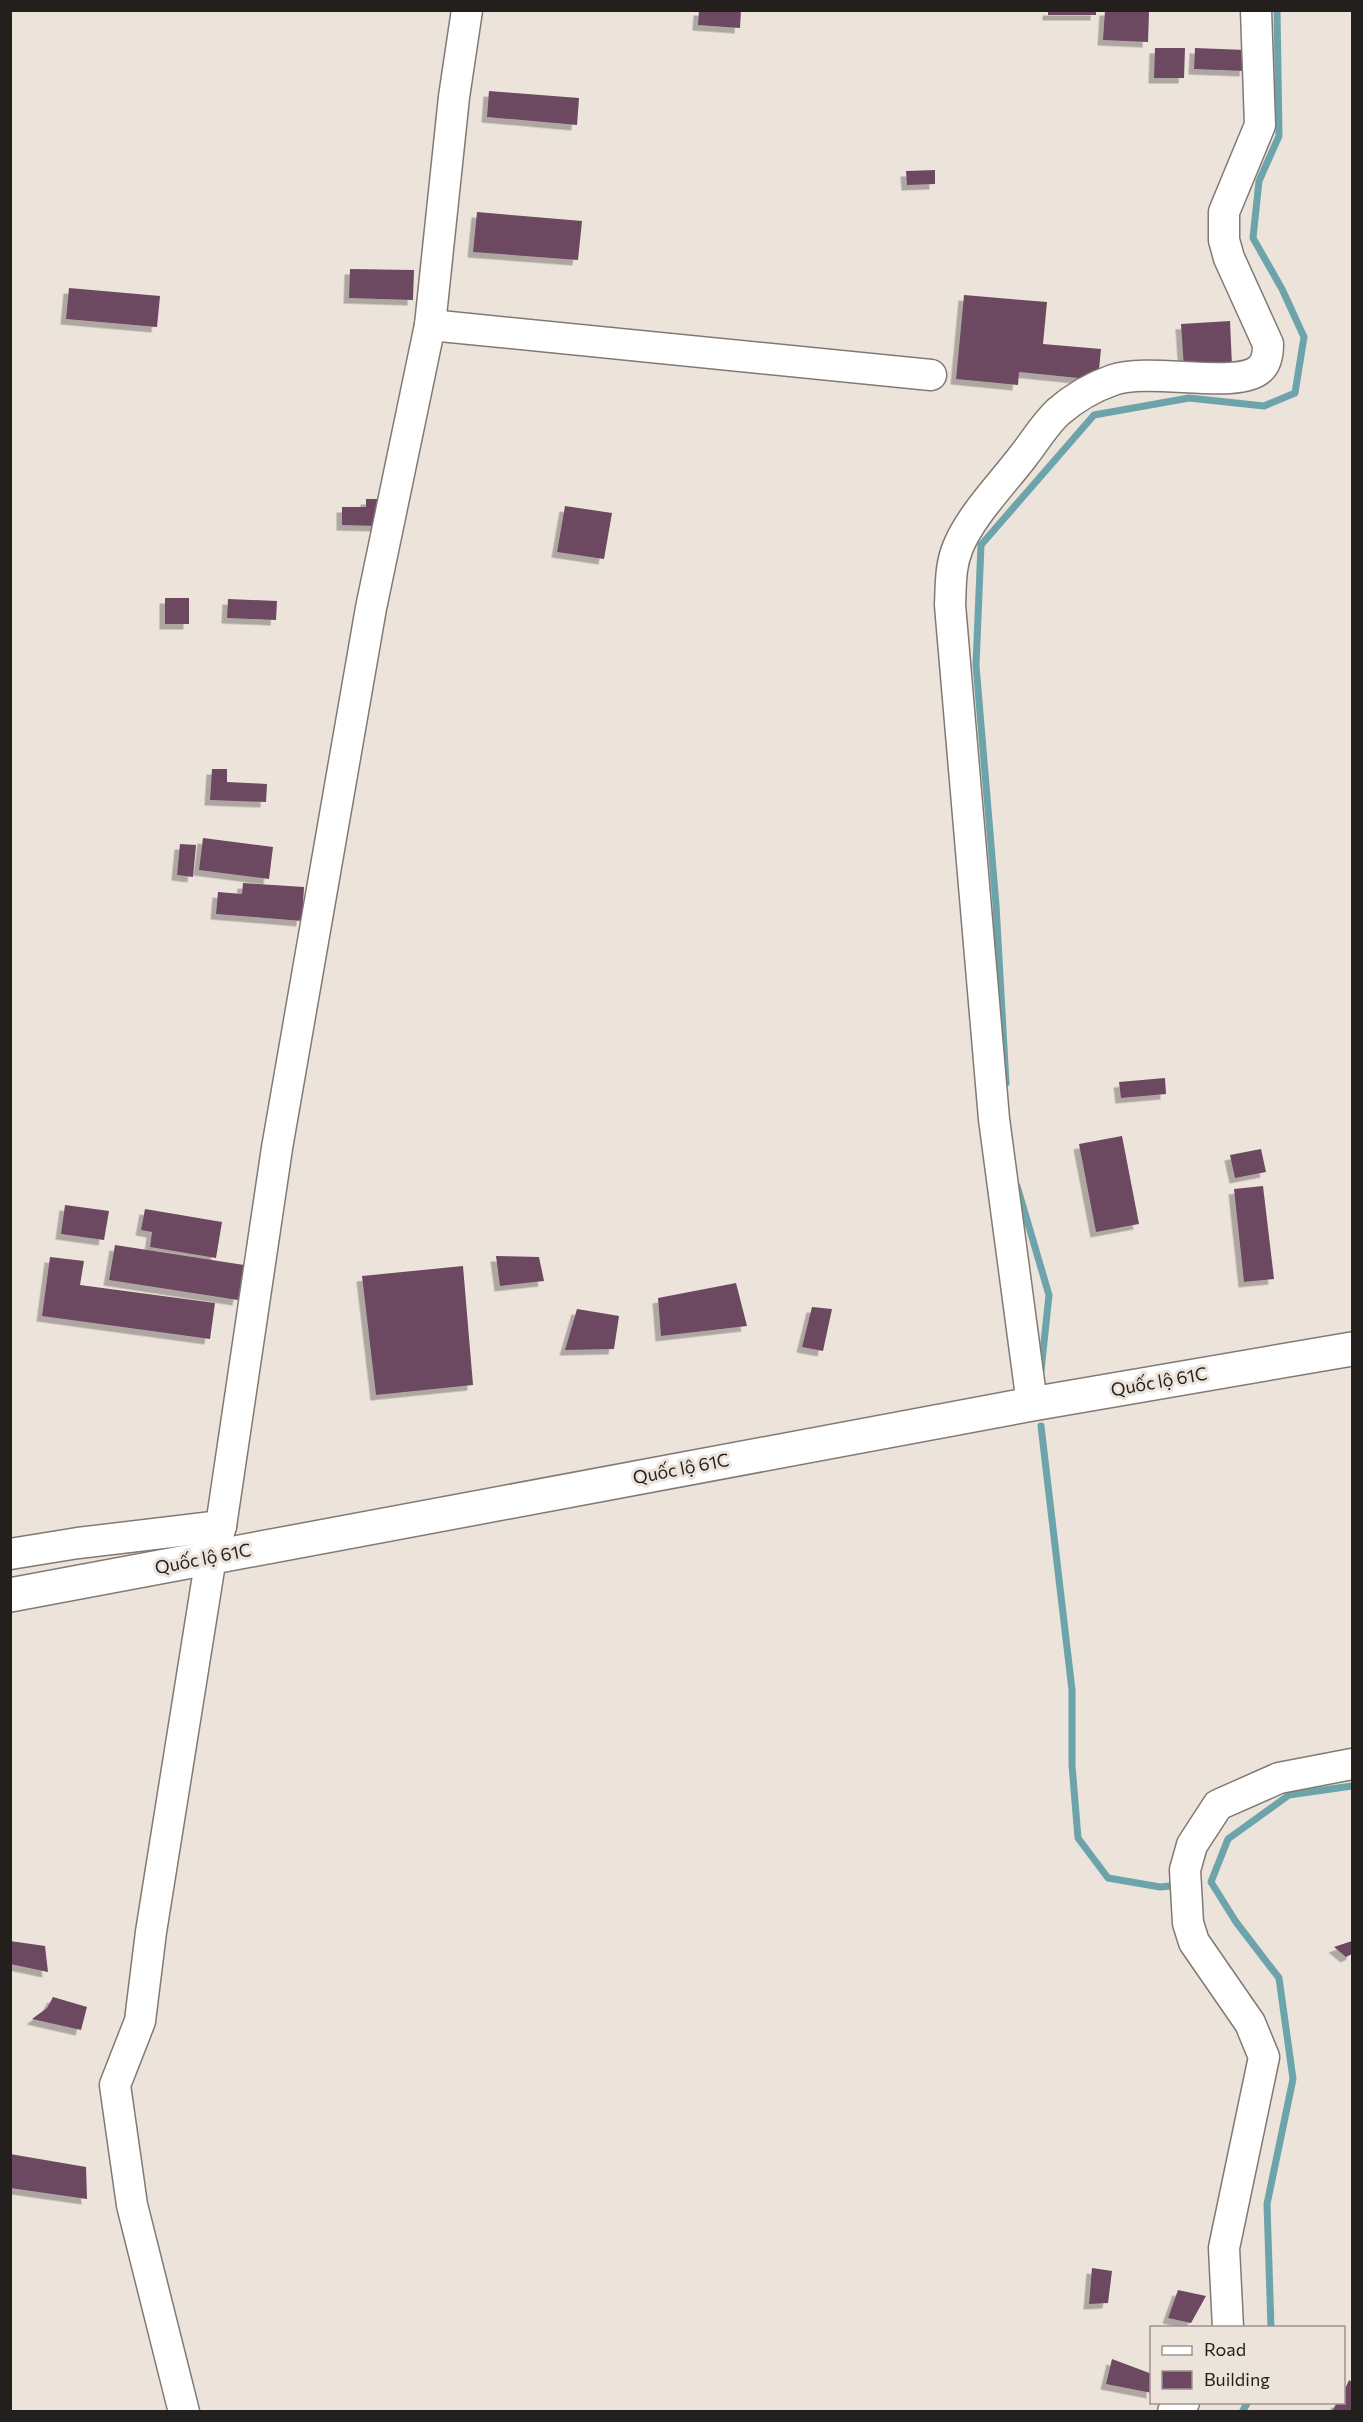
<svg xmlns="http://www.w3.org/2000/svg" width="1363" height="2422" font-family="Commissioner,sans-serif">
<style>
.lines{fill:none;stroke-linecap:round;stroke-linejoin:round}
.stream{stroke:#6da4ab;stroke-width:7}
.building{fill:#6c4961;filter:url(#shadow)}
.minor-casing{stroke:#827973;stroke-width:33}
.highway-casing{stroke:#827973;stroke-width:36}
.minor{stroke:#fff;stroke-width:30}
.highway{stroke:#fff;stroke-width:33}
.labels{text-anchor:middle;stroke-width:6;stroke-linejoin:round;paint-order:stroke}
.street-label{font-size:18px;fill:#231f1d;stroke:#ece3db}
</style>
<defs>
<filter id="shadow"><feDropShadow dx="-5.5" dy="5.5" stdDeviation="0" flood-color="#0004"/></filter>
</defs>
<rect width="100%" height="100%" fill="#ece3db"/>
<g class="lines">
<g class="stream">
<polyline points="1006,1083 996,905 976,665 981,545 1094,415 1189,398 1264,406 1295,393 1304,337 1282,289 1253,238 1259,181 1279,136 1277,10"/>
<polyline points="1017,1186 1049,1295 1041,1371"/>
<polyline points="1041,1426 1072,1690 1072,1765 1078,1838 1108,1878 1160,1887 1180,1885"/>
<polyline points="1271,2328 1267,2204 1293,2079 1279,1978 1236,1922 1211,1882 1228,1839 1289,1795 1352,1786"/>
<polyline points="1242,2412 1248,2402"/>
</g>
</g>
<g class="building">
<polygon points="699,10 741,10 740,28 698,25"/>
<rect x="1048" y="10" width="48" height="5"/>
<polygon points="1105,10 1149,12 1148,42 1103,40"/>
<polygon points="1155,48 1185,48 1184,78 1154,78"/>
<polygon points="1195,48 1246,50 1245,71 1194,69"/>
<polygon points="489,91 579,98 577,125 487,117"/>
<polygon points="935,170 935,184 907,185 906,171"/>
<polygon points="477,212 582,221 578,260 473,252"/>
<polygon points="350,269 414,270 413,300 349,298"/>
<polygon points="69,288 160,296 157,327 66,319"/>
<polygon points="964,295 1047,302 1043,344 1101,349 1098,380 1019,372 1018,385 956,379"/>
<polygon points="1230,321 1232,366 1184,368 1181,324"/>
<polygon points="366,499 379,499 379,526 342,525 342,507 366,507"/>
<polygon points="565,506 612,513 604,559 557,552"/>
<rect x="165" y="598" width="24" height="26"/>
<polygon points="228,599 277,601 276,620 227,618"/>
<polygon points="212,769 227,769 227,782 267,784 266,802 210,800"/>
<polygon points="203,838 273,847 269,879 199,870"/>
<polygon points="180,844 196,845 193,877 177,875"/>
<polygon points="243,883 304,887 302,921 216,914 218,892 242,894"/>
<polygon points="1165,1078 1166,1094 1121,1098 1119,1082"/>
<polygon points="1122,1136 1139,1224 1096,1232 1079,1144"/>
<polygon points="1261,1149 1266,1172 1235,1178 1230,1155"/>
<polygon points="1263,1186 1274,1279 1244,1282 1234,1189"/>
<polygon points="65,1205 109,1211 104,1240 61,1234"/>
<polygon points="145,1209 222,1222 216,1258 150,1247 152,1232 141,1230"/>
<polygon points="115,1245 244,1265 238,1300 109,1280"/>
<polygon points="496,1256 539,1257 544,1281 500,1286"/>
<polygon points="50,1257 84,1261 80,1285 215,1303 210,1339 42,1316"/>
<polygon points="463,1266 473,1385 376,1395 362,1276"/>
<polygon points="736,1283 747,1326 661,1336 658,1298"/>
<polygon points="812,1307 832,1309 823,1351 802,1347"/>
<polygon points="577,1309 619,1316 614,1349 565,1350"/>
<polygon points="10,1941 45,1946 48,1972 10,1964"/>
<polygon points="1352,1941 1352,1954 1346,1957 1334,1947"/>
<polygon points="53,1997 87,2007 81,2030 32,2019 47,2008"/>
<polygon points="10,2154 86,2167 87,2199 10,2188"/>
<polygon points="1092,2268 1112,2271 1108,2303 1089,2304"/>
<polygon points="1178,2290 1206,2296 1191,2323 1168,2318"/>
<polygon points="1112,2359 1152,2374 1152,2393 1106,2384"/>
<polygon points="1349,2380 1352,2382 1352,2412 1332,2412 1337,2402 1344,2402 1344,2391"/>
</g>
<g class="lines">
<g class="minor-casing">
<g id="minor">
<polyline points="430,325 931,375"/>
<path d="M1032,1404L994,1119L950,605C951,585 950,566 958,547C971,515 1003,483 1024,455C1035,441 1045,424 1058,412C1074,398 1093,387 1113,380C1150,367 1238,390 1260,369C1267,363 1268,353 1268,344L1229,258L1224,240V212L1260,125L1256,10"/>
<polyline points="10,1554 78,1543 221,1526"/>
<polyline points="1228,2328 1224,2248 1264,2057 1250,2023 1194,1942 1188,1923 1185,1870 1192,1845 1218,1805 1279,1778 1352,1764"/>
<polyline points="184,2412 132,2205 115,2085 140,2021 151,1932 211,1557 221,1526 277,1148 371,608 430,325 454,97 467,10"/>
<polyline points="1173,2412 1184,2402"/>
</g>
</g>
<g class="highway-casing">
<polyline id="highway" points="10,1595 1032,1404 1352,1349"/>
</g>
<use href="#minor" class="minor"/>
<use href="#highway" class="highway"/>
</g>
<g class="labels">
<g class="street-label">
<text transform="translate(1159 1382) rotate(-10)" y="6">Quốc lộ 61C</text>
<text transform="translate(681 1469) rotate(-11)" y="6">Quốc lộ 61C</text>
<text transform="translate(203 1559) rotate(-11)" y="6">Quốc lộ 61C</text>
</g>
</g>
<rect width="1363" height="2422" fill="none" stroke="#231f1d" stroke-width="24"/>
<rect x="1150" y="2326" width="195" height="78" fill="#ece3db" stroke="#9c958f" stroke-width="1.5"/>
<rect x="1162" y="2346" width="30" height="9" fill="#ffffff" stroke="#9c958f" stroke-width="1.5"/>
<text x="1204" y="2356" font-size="18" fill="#231f1d">Road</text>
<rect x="1162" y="2371" width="30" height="18" fill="#6c4961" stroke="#9c958f" stroke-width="1.5"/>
<text x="1204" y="2386" font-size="18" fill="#231f1d">Building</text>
</svg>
